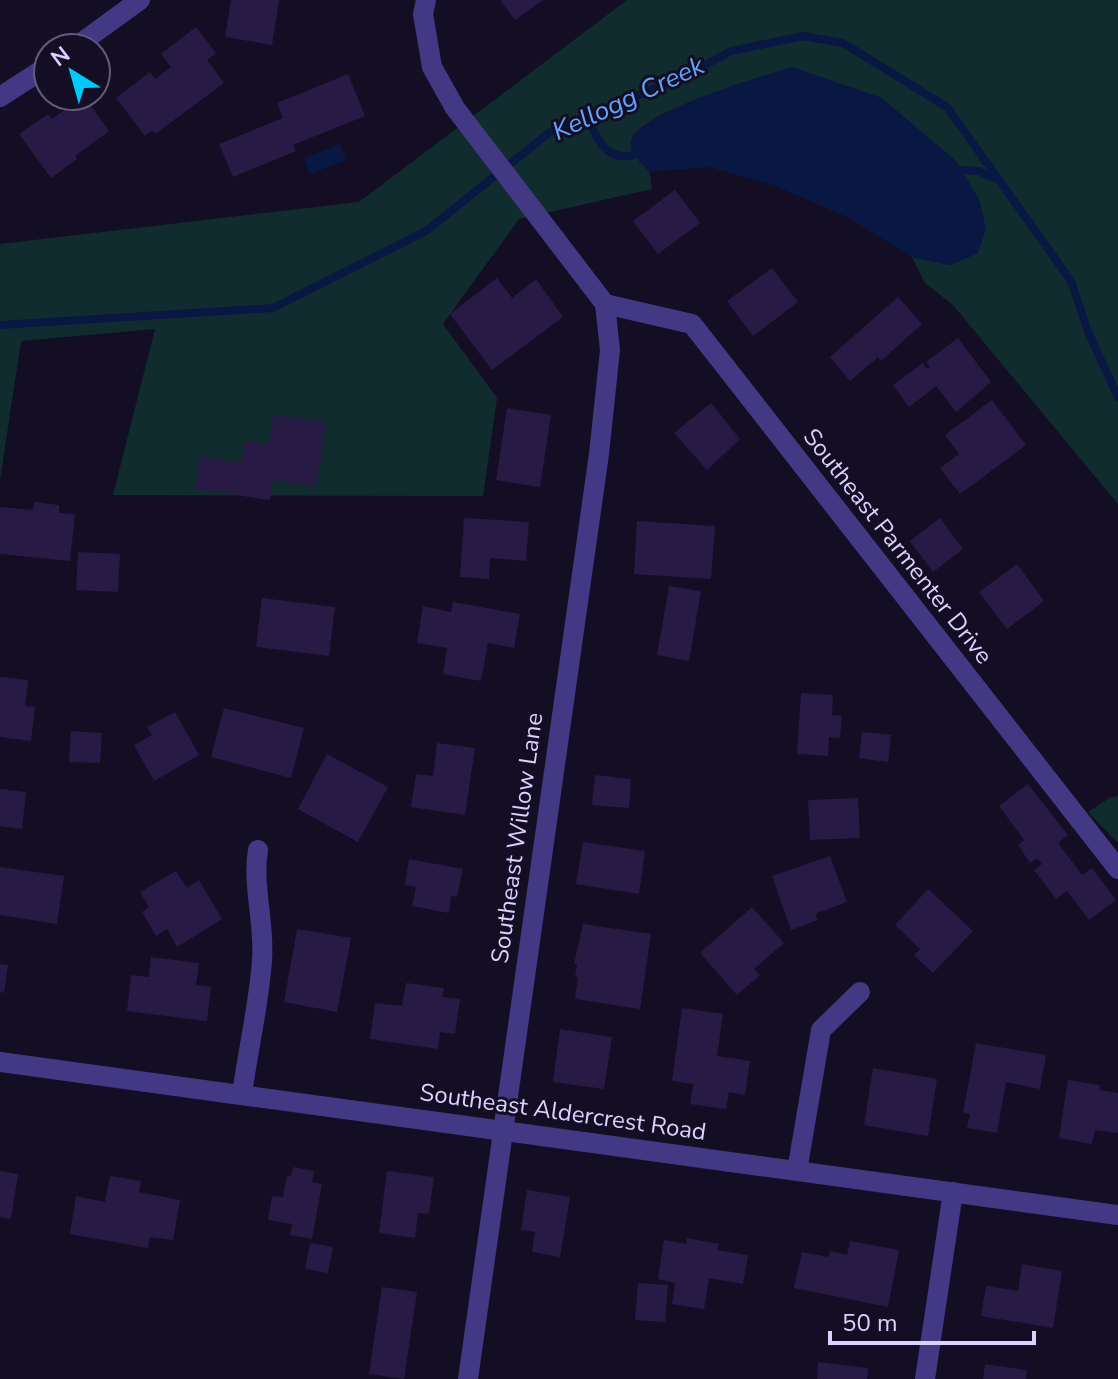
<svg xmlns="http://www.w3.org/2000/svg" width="1118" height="1379" font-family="'Nunito Sans',sans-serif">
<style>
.green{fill:#112c2e}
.water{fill:#091842}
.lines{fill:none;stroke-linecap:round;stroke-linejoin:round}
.stream{stroke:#091842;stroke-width:8}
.building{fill:#271a45}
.minor{stroke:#433884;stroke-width:20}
.labels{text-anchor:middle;stroke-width:6;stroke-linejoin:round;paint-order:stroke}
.street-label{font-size:24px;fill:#dbd1ff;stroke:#140e24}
.water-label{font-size:26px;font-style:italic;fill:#5fa5ff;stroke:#140e24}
</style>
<rect width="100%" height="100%" fill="#140e24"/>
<g class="green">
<path d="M627,0H1118V504L953,305L925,283L912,257L950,265L978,253L980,202L956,161L792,68C765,75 637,113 632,140C629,155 642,160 649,171C651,175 651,183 652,189L519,219L443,324L497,398L483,496L113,495L155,329L21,341L0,480V244L359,202Z"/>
<polygon points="1118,796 1118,843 1088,812 1111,797"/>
</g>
<g class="water">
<path d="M792,67L882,98L956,161L980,202L986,229L978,253L950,265L912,257L847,217L773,185L709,167L650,172C642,164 629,154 631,142C634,114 765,75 792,67Z"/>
<polygon points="340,144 346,160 310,174 304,158"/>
</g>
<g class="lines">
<g class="stream">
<path d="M587,117C597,139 606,162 634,155"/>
<polyline points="961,170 979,171 997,179"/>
<polyline points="0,325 273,308 426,231 550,132 687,75 731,51 803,36 843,43 947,107 1071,281 1089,334 1118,397"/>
</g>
</g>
<g class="building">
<polygon points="231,0 279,0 272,45 225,37"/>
<polygon points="500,0 543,0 515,20"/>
<polygon points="196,27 216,53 207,60 224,83 155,134 152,130 145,136 116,98 150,72 155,79 171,67 161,54"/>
<polygon points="348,74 365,116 293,145 296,151 233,177 219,144 283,118 277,103"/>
<polygon points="84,96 109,131 75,156 77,159 51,178 19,134 48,114 52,119"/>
<polygon points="675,190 700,223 658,254 633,221"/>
<polygon points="772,268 798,302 753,336 727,301"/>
<polygon points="497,278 512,298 536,279 563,317 492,370 450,314"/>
<polygon points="898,297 922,324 881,361 878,357 850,381 830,357"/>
<polygon points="958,338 991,382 956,412 936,386 909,407 893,385 923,363 927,369 930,367 926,362"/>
<polygon points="992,400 1026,445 960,494 940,468 959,454 945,435"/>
<polygon points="711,403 740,439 707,470 674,433"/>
<polygon points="507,408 551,415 540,487 496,480"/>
<polygon points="273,415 326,422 316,487 272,480 270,500 195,489 199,456 241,463 245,441 269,444"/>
<polygon points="34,502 59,505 59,513 75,514 70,561 0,554 0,507 33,510"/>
<polygon points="464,518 529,522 526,561 490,558 489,579 460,577"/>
<polygon points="940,518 963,549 933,572 910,541"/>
<polygon points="637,521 715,526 711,579 634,574"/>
<polygon points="78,552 120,554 118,592 76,590"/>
<polygon points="1017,564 1044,601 1007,629 979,592"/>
<polygon points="669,586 701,591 689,661 657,655"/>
<polygon points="262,598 335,607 329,656 256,647"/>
<polygon points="453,602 520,614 514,648 488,643 481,681 443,674 447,648 417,643 423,606 451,612"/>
<polygon points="0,677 28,680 25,706 35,707 31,741 0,737"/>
<polygon points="801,693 833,695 832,715 842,716 840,738 829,737 828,756 797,754"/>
<polygon points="224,708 304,728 291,778 211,757"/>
<polygon points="175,712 199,755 154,781 134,745 152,735 147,727"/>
<polygon points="71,731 102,733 100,763 69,762"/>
<polygon points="862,732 891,735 888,762 859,758"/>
<polygon points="437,743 475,748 465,815 411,807 416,774 433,776"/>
<polygon points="327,754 388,787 358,842 298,809"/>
<polygon points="595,775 631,779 629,808 592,805"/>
<polygon points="1028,784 1068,835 1058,843 1082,875 1092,868 1116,900 1089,920 1067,891 1056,899 1034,870 1042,864 1037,858 1030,863 1018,845 1024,840 999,806"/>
<polygon points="0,789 26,792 22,829 0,826"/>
<polygon points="858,798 860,838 810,840 808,800"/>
<polygon points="583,842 645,851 639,894 576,884"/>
<polygon points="830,856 847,902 815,914 818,920 791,930 772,876"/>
<polygon points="409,859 463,869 457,897 451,896 449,913 412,906 416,887 405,885"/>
<polygon points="0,867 64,876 57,924 0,915"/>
<polygon points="176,871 187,888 199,880 222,919 177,947 167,929 156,936 142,912 149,907 140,892"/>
<polygon points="928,889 973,931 933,973 914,955 920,949 895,925"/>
<polygon points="752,907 784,943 754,969 760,975 737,995 700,953"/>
<polygon points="583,924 651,934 640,1009 575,999 578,977 575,977 577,964 574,964"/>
<polygon points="297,929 351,938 337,1012 284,1002"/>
<polygon points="151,957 199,963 196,985 211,987 207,1021 127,1011 131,975 149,977"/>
<polygon points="0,964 8,965 4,993 0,992"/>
<polygon points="406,983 444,988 442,997 460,999 455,1034 440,1032 438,1049 370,1039 375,1003 402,1006"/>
<polygon points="682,1008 723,1014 717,1056 750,1061 745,1095 729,1092 726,1109 690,1104 693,1084 672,1081"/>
<polygon points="560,1029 612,1037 604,1089 553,1082"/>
<polygon points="976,1043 1046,1055 1040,1089 1006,1082 997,1133 967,1128 970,1114 963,1113"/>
<polygon points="873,1068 937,1079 928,1136 864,1125"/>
<polygon points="1068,1080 1100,1085 1099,1090 1118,1093 1118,1133 1095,1130 1092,1144 1059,1138"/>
<polygon points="293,1167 314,1171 312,1182 322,1184 312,1239 290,1235 292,1224 268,1220 272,1196 283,1197 287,1175 291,1176"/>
<polygon points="0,1171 18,1174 11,1219 0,1217"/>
<polygon points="387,1171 434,1177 429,1214 418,1213 415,1238 379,1233"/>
<polygon points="110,1176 141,1181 139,1192 180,1200 173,1240 150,1237 148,1248 70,1234 76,1196 105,1202"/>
<polygon points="527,1190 570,1197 560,1257 532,1252 535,1232 521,1230"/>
<polygon points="687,1238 719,1244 717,1250 748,1255 743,1284 709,1278 704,1309 672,1304 675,1283 658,1279 664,1240 686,1244"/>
<polygon points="850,1241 899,1250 888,1307 794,1288 802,1252 828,1257 830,1251 847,1255"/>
<polygon points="310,1243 333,1247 328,1273 305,1269"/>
<polygon points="1022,1264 1062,1271 1053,1328 981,1316 986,1286 1018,1291"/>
<polygon points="638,1283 668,1285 665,1322 635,1320"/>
<polygon points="382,1287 417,1292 404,1379 369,1374"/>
<polygon points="818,1362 868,1368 867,1379 817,1379"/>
<polygon points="985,1364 1027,1370 1026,1379 983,1379"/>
</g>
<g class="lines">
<g class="minor">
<polyline points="426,0 423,14 432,67 455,108 605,304"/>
<polyline points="74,48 140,0"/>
<polyline points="0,97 48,66"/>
<polyline points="605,304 692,324 1118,869"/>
<polyline points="0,1062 1118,1215"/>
<path d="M242,1094C248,1050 259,1004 262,960C265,923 252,886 258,850"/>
<polyline points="797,1171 821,1030 860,992"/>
<polyline points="468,1379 599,454 610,350 605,304"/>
<polyline points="925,1379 953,1192"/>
</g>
</g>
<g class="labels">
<g class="street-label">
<text transform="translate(898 546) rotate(52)" y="8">Southeast Parmenter Drive</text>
<text transform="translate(517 838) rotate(-82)" y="8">Southeast Willow Lane</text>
<text transform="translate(563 1112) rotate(8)" y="8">Southeast Aldercrest Road</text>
</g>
<g class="water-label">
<text transform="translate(628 98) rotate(-25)" y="9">Kellogg Creek</text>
</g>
</g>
<g transform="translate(72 72) rotate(323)"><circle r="38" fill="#140e24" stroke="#645c7c" stroke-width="2"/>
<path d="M0-6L14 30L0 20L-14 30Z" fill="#00cafc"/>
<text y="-12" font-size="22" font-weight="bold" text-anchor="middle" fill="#dbd1ff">N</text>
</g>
<path d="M830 1331v12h204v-12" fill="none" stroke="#dbd1ff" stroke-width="4"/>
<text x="842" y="1331" font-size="24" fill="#dbd1ff" stroke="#140e24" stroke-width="6" paint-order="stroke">50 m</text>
</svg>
